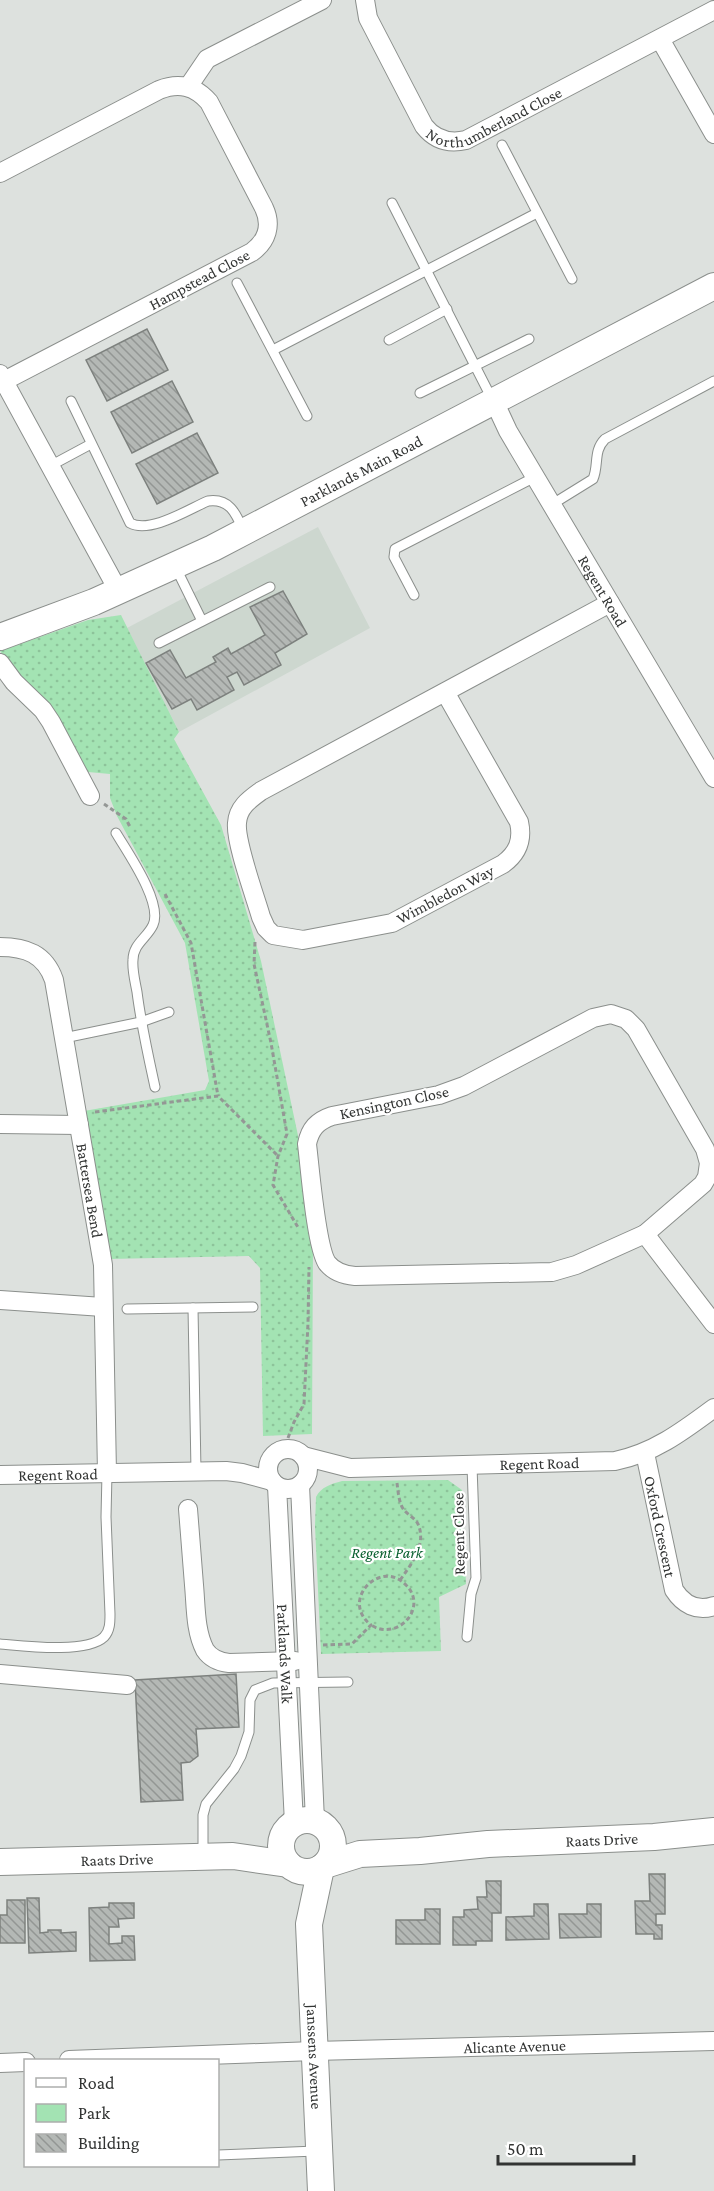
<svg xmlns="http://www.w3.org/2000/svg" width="714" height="2191" font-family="'Crimson Pro',serif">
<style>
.built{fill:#cdd7cf}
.green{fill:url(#green-dots)}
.building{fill:url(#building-back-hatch);stroke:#7d817e;stroke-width:1.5}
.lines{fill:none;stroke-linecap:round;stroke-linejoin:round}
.lane-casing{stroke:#8b8f8c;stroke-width:11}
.street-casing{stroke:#8b8f8c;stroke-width:20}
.secondary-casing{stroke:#8b8f8c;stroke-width:28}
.path{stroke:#949795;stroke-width:3;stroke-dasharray:4.5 3;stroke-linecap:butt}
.lane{stroke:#fff;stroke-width:9}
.street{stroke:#fff;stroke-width:18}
.secondary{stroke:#fff;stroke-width:26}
.labels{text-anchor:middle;stroke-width:4.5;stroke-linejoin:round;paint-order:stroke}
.street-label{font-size:16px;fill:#323433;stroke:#fff}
.park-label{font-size:16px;font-style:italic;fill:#09602f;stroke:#fff}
</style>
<defs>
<pattern id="green-dots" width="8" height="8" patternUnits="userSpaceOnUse" patternTransform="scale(1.5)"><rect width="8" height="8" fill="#a3e3b3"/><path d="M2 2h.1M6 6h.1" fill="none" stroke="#8dc39a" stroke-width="1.8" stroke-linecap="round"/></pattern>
<pattern id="building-back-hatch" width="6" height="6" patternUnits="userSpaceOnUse" patternTransform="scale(1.5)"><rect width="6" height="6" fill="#b4b8b5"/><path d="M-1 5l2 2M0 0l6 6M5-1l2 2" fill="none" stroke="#939694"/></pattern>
</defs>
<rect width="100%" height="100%" fill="#dde1de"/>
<polygon class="built" points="318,527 370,628 179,732 127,628"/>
<g class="green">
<polygon points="121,615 179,732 174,739 221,825 261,961 300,1145 313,1243 312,1434 263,1436 260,1268 249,1256 109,1259 84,1111 205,1090 209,1081 185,943 117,816 110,798 110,774 88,772 0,651 88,620"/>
<path d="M448,1480L462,1490L466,1584L439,1597L441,1651L321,1654L315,1526L316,1497C321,1487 331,1484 342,1481Z"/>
</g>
<g class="building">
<polygon points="147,329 168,370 107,401 86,360"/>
<polygon points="172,381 193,422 132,453 111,412"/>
<polygon points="197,433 218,473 157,504 136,464"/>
<polygon points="283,591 307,634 275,653 281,665 244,685 237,672 227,677 234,690 197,710 191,699 172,709 146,663 170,650 186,678 216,662 213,657 228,648 231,654 265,635 250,607"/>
<polygon points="236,1674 239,1727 196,1729 198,1756 190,1762 181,1763 183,1800 141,1802 135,1680"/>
<polygon points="649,1874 665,1874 665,1914 656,1914 656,1925 662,1925 662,1939 654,1939 654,1934 636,1934 635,1901 650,1901"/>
<polygon points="486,1881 501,1881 501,1913 492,1913 492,1941 476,1941 476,1945 453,1945 453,1917 464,1917 464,1910 478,1909 477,1897 487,1897"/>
<polygon points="27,1898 39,1898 40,1933 48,1932 48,1930 61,1930 61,1933 76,1932 76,1951 29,1953"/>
<polygon points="7,1900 25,1900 25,1943 0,1943 0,1915 7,1915"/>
<polygon points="109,1903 134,1903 134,1918 118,1919 119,1927 109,1927 109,1944 122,1943 122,1936 134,1936 135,1960 90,1961 89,1908 109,1907"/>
<polygon points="534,1904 548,1904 549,1939 506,1940 506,1917 534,1916"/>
<polygon points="587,1904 601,1904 601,1937 560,1938 559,1914 587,1914"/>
<polygon points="425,1909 440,1909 440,1944 396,1944 396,1920 425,1920"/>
</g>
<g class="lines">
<g class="lane-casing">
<g id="lane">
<polyline points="502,145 572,279"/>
<polyline points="392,203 493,401"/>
<polyline points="237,283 307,416"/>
<polyline points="389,340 447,309"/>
<polyline points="273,350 537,213"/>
<polyline points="420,393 529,339"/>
<path d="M71,401L130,523C150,534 189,509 208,501C229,498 236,513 243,530"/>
<polyline points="50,466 91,444"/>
<path d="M551,505L593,479C599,465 593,451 605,439L714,381"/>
<polyline points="175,566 202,621"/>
<polyline points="414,595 394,557 395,549 535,477"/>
<polyline points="159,643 270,587"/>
<path d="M116,833C128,853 163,903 153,925C147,938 133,944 133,960C132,970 135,981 137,992C141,1024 148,1055 155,1087"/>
<polyline points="64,1038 141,1022 169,1012"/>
<polyline points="193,1308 196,1471"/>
<polyline points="127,1309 253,1307"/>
<polyline points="467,1637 471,1594 476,1578 472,1466"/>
<path d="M0,1644C24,1646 86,1654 104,1637C110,1631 110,1622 110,1614L106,1517L107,1473"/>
<polyline points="203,1854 203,1815 206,1804 234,1769 241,1756 249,1732 250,1700 255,1690 273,1683 348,1682"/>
<polyline points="218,2155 316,2151"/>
</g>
</g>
<g class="street-casing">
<g id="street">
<path id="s1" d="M365,0L368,18L424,126C435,140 449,144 466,140L714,10"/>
<polyline points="660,39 714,134"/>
<polyline points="188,87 207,59 322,0"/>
<path d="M0,173L159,90C179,82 195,86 209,102L264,208C272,225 267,241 252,252L4,381"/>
<polyline points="0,374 119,592"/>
<path id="s2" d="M494,401L508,431L714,778"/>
<polyline points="0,663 14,682 43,710 51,722 90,796"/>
<path d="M445,692L519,822C523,840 518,853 503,864L392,923L303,940L273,935L266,928L261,917C255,896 235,842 237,823C238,807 250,799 261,791L610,603"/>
<path id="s3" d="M0,947C26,947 45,954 54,980L103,1265L107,1473"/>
<path d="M611,1014L626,1019L636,1029L705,1149L709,1163L707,1177L703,1184L645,1234L576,1265L552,1272L355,1276C343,1275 334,1272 327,1263C316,1246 310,1168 307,1144C310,1129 317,1121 332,1116L439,1095L464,1086L593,1018Z"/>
<polyline points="0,1124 79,1125"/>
<polyline points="645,1234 714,1324"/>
<polyline points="0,1300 103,1307"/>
<circle cx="288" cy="1469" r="20"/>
<path id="s4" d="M645,1453L674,1590C683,1604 697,1612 714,1606"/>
<path id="s5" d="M303,1456L350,1468L615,1461C654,1453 683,1431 714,1408"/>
<path id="s6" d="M0,1475L226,1471L242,1473L272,1481"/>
<polyline points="300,1485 315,1821"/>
<path id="s7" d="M277,1486L294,1823"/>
<path d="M188,1509C190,1535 192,1560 194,1585C196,1606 195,1631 205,1650C211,1659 219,1662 229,1663L295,1661"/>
<polyline points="0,1674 127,1685"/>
<path id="s8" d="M69,2060L314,2051L714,2041"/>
<polyline points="0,2063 26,2062"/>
</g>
</g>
<g class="secondary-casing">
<g id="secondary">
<path id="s9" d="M0,637L94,602L213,548L714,286"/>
<circle cx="307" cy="1846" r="26"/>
<path id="s10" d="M0,1862L233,1856L288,1864"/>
<path id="s11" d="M325,1865L360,1854L420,1851L488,1844L654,1837L714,1831"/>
<path id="s12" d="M321,1868L309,1924L321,2191"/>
</g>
</g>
<g class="path">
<polyline points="104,804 126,819 130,827"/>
<polyline points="165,894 191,943 218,1096"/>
<polyline points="255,942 254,964 271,1043 287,1134 278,1156 273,1185 299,1229"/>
<polyline points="95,1112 218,1096 278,1156"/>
<polyline points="288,1438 294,1422 304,1404 308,1323 309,1267"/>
<path d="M397,1483C398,1491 399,1504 404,1510C408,1515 415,1518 418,1524C427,1544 411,1565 400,1580"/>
<path d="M323,1645L352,1644L371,1625C339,1600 381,1558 406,1585C429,1608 397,1642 371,1625"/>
</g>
<use href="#lane" class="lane"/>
<use href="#street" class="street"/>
<use href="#secondary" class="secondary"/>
</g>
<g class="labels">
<g class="street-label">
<text dy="6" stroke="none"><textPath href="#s1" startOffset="220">Northumberland Close</textPath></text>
<text transform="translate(199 279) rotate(-28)" y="6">Hampstead Close</text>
<text dy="6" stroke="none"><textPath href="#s9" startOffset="398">Parklands Main Road</textPath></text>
<text dy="6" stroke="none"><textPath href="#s2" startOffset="219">Regent Road</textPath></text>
<text transform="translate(445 894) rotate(-28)" y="6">Wimbledon Way</text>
<text transform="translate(394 1102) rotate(-12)" y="6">Kensington Close</text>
<text dy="6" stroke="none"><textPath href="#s3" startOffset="282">Battersea Bend</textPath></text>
<text dy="6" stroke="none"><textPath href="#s5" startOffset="238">Regent Road</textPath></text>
<text dy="6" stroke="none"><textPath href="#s6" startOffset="58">Regent Road</textPath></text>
<text dy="6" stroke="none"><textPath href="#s4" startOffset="75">Oxford Crescent</textPath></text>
<text transform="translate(458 1534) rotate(-91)" y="6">Regent Close</text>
<text dy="6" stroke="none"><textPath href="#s7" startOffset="168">Parklands Walk</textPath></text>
<text dy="6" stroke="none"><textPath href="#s11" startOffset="279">Raats Drive</textPath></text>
<text dy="6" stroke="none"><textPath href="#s10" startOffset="117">Raats Drive</textPath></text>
<text dy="6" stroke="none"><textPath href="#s8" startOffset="446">Alicante Avenue</textPath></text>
<text dy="6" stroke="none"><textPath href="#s12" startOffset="190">Janssens Avenue</textPath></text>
</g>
<g class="park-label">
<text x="387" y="1558">Regent Park</text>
</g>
</g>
<rect x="24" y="2059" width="195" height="108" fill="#ffffff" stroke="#adaead" stroke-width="1.5"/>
<rect x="36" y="2078" width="30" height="9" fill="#ffffff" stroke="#adaead" stroke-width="1.5"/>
<text x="78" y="2089" font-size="18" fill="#323433">Road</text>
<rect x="36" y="2104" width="30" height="18" fill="#a3e3b3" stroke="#adaead" stroke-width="1.5"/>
<text x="78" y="2119" font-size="18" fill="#323433">Park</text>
<rect x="36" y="2134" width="30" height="18" fill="url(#building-back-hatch)" stroke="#adaead" stroke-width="1.5"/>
<text x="78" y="2149" font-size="18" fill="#323433">Building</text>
<path d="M498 2155v9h136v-9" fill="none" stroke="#323433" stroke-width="3"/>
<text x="507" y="2155" font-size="18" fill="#323433" stroke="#ffffff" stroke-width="4.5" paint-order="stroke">50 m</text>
</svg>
